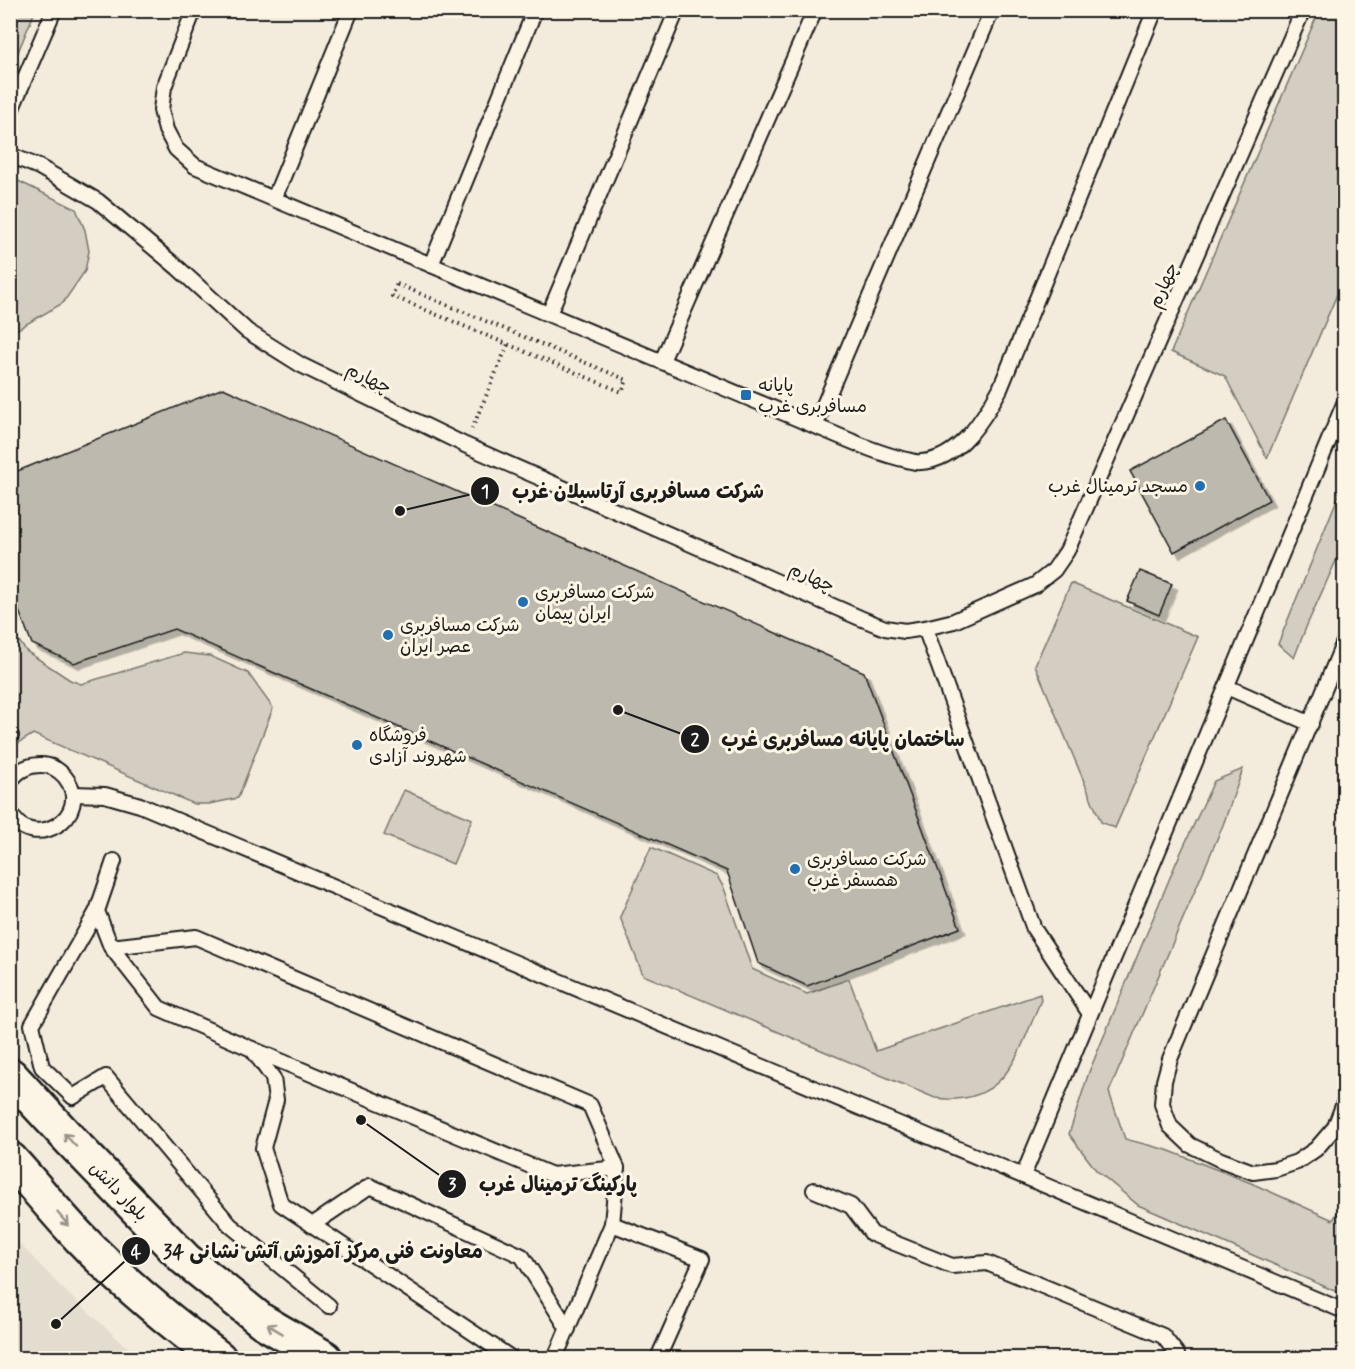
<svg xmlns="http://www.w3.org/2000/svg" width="1355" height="1369" font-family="Mynerve,'Playpen Sans Arabic',sans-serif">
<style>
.built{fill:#e3ddcf}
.green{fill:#d3cec1;stroke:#78756e;stroke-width:1.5}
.building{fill:#beb9ae;stroke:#1c1c1c;stroke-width:1.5;filter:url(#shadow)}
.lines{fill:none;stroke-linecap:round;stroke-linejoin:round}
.service-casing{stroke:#1c1c1c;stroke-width:18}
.secondary-casing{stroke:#1c1c1c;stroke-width:38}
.path{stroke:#1c1c1c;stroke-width:4;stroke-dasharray:1.5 4.5;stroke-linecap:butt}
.service{stroke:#fcf5e5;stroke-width:14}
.secondary{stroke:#fcf5e5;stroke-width:33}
.oneway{stroke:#97938b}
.poi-dot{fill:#1f6fb2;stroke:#fcf5e5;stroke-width:2}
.labels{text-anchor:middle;stroke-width:6;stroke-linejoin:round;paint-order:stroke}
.street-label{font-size:18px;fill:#1c1c1c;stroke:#fcf5e5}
.poi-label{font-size:18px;fill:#1c1c1c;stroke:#fcf5e5;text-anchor:start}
.leader{fill:none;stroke:#1c1c1c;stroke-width:2}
.callout-dot{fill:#1c1c1c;stroke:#fcf5e5;stroke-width:2}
.mark-label{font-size:18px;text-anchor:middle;font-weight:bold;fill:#fff}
.callout-label{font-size:20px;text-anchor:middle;font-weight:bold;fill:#1c1c1c;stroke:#fcf5e5;stroke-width:6;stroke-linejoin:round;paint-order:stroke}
</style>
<defs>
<filter id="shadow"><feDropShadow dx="5.5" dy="5.5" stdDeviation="0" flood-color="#0004"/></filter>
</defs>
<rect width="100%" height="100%" fill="#f3ecdd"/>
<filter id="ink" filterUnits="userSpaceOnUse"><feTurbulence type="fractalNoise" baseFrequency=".0167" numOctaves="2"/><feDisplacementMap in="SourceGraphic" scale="12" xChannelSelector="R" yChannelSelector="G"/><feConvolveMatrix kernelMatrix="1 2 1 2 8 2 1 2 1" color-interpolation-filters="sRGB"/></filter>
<g filter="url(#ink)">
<polygon class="built" points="10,1234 63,1289 139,1358 11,1358"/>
<g class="green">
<polygon points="11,10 35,11 11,69 10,11"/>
<polygon points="1319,11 1344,11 1344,278 1267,458 1225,376 1171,352"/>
<polygon points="10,177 76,209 85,230 89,251 85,271 63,303 11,333"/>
<polygon points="1344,482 1344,543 1307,625 1294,658 1278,644"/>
<polygon points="1071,583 1198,637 1115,828 1101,822 1035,665"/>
<polygon points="10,628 26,651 70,680 81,684 184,653 210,656 248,673 273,708 238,798 209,804 194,804 33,734 11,748"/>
<polygon points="1243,769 1223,825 1109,1092 1125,1139 1167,1150 1251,1183 1333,1220 1344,1200 1344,1295 1138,1205 1096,1170 1069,1134 1089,1072 1176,863 1214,781"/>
<polygon points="404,790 472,819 453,864 384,835"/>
<path d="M651,847L717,876L724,888L752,969L807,994L849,979L876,1051L1040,994L1041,1000C1018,1053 1007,1108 935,1098L643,975L620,917Z"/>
</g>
<g class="building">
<polygon points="223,388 864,672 960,928 807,986 758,963 727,871 174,629 74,663 32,644 10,588 10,474"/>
<polygon points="1226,420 1269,500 1174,552 1130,471"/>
<polygon points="1140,571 1172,584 1159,615 1127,601"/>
</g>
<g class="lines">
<g class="service-casing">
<g id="service">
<path d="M194,10L164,87L161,110L166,130L176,149L195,166L815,426C845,438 875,453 907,460C911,461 917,463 921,462C959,460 984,418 1000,389L1155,10"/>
<polyline points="10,113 54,10"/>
<polyline points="10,155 39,167 98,201 178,268 247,331 301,365 465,445 860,618 885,628 905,631 925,628 954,621 1035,585 1054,570 1067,551 1303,10"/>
<polyline points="274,199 351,10"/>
<polyline points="431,265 535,10"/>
<polyline points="549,314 677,10"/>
<polyline points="662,361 815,10"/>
<polyline points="815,426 992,10"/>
<polyline points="925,628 1034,929 1090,1014"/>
<polyline points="1344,642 1170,1059 1164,1081 1162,1104 1170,1126 1190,1145 1221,1160 1253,1172 1276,1169 1297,1162 1316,1149 1335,1127 1344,1103"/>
<polyline points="1227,687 1311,724"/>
<polyline points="10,735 11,736"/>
<path d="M10,782C17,771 28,765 41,765C51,765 59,770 65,777C96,816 30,855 10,812"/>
<polyline points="73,794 105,795 140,805 1344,1311"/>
<polyline points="114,861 97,911 111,947 196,937 590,1105 617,1168 612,1224 555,1358"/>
<polyline points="97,911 32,1025 42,1067 73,1097 106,1077 230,1225 329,1306"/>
<polyline points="111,947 159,1008 252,1049 273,1078 276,1100 263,1148 281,1204 511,1358"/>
<polyline points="252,1049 552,1175 617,1168"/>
<polyline points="1023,1176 1344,404"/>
<polyline points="814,1190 851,1206 872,1234 952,1266 987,1263 1163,1336 1177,1354 1177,1358"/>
<polyline points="612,1224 702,1259 658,1358"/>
<polyline points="312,1225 370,1186 522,1256 568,1329"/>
</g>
</g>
<g class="secondary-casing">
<g id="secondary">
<polyline points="10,1075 71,1141 185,1259 262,1321 325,1358"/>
<path d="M10,1159C34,1185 56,1213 80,1238C122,1282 170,1322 219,1358"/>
</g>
</g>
<g class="path">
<polygon points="397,284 627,380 622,392 392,296"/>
<polyline points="472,429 508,344"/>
<polyline points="10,602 15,601"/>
</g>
<use href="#service" class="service"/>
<use href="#secondary" class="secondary"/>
</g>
<defs><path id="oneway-shaft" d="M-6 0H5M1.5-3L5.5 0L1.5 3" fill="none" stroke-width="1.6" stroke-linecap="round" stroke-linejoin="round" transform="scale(1.5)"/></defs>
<g class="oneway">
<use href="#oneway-shaft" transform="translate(70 1140) rotate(-133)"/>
<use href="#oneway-shaft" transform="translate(63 1219) rotate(49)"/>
<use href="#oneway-shaft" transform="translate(275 1329) rotate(-149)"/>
</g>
</g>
<g class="poi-dot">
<rect x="740" y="389" width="12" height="12" rx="3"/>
<circle cx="1200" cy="486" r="6"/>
<circle cx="523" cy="602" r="6"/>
<circle cx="388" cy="635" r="6"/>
<circle cx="357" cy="745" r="6"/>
<circle cx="795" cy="869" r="6"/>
</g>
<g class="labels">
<g class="street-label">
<text transform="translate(1163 285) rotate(-66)" y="6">چهارم</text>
<text transform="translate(369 378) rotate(26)" y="6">چهارم</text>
<text transform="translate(812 577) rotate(24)" y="6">چهارم</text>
<text transform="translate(119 1191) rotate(46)" y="6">بلوار دانش</text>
</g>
<g class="poi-label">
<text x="758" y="391">پایانه<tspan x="758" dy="21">مسافربری غرب</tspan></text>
<text x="1188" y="492" text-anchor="end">مسجد ترمینال غرب</text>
<text x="535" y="598">شرکت مسافربری<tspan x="535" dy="21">ایران پیمان</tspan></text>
<text x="400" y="631">شرکت مسافربری<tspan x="400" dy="21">عصر ایران</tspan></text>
<text x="369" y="741">فروشگاه<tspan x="369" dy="21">شهروند آزادی</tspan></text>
<text x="807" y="865">شرکت مسافربری<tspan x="807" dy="21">همسفر غرب</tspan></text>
</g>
</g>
<path class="leader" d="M400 511L485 491M618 710L695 739M361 1120L452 1184M56 1324L136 1251"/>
<g class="callout-dot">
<circle cx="400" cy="511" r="6"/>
<circle cx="618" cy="710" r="6"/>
<circle cx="361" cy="1120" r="6"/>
<circle cx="56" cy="1324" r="6"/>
<circle cx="485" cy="491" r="15"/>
<circle cx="695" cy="739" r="15"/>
<circle cx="452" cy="1184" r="15"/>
<circle cx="136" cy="1251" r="15"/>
</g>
<g class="mark-label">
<text x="485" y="497">1</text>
<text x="695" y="745">2</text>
<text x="452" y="1190">3</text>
<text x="136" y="1258">4</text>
</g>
<g class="callout-label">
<text x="638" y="498">شرکت مسافربری آرتاسبلان غرب</text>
<text x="843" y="746">ساختمان پایانه مسافربری غرب</text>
<text x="558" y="1191">پارکینگ ترمینال غرب</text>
<text x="323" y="1258">معاونت فنی مرکز آموزش آتش نشانی 34</text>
</g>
<rect width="1355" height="1369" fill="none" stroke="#fcf5e5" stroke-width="36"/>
<rect x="18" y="18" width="1319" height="1333" fill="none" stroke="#1c1c1c" stroke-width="2" filter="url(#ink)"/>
</svg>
